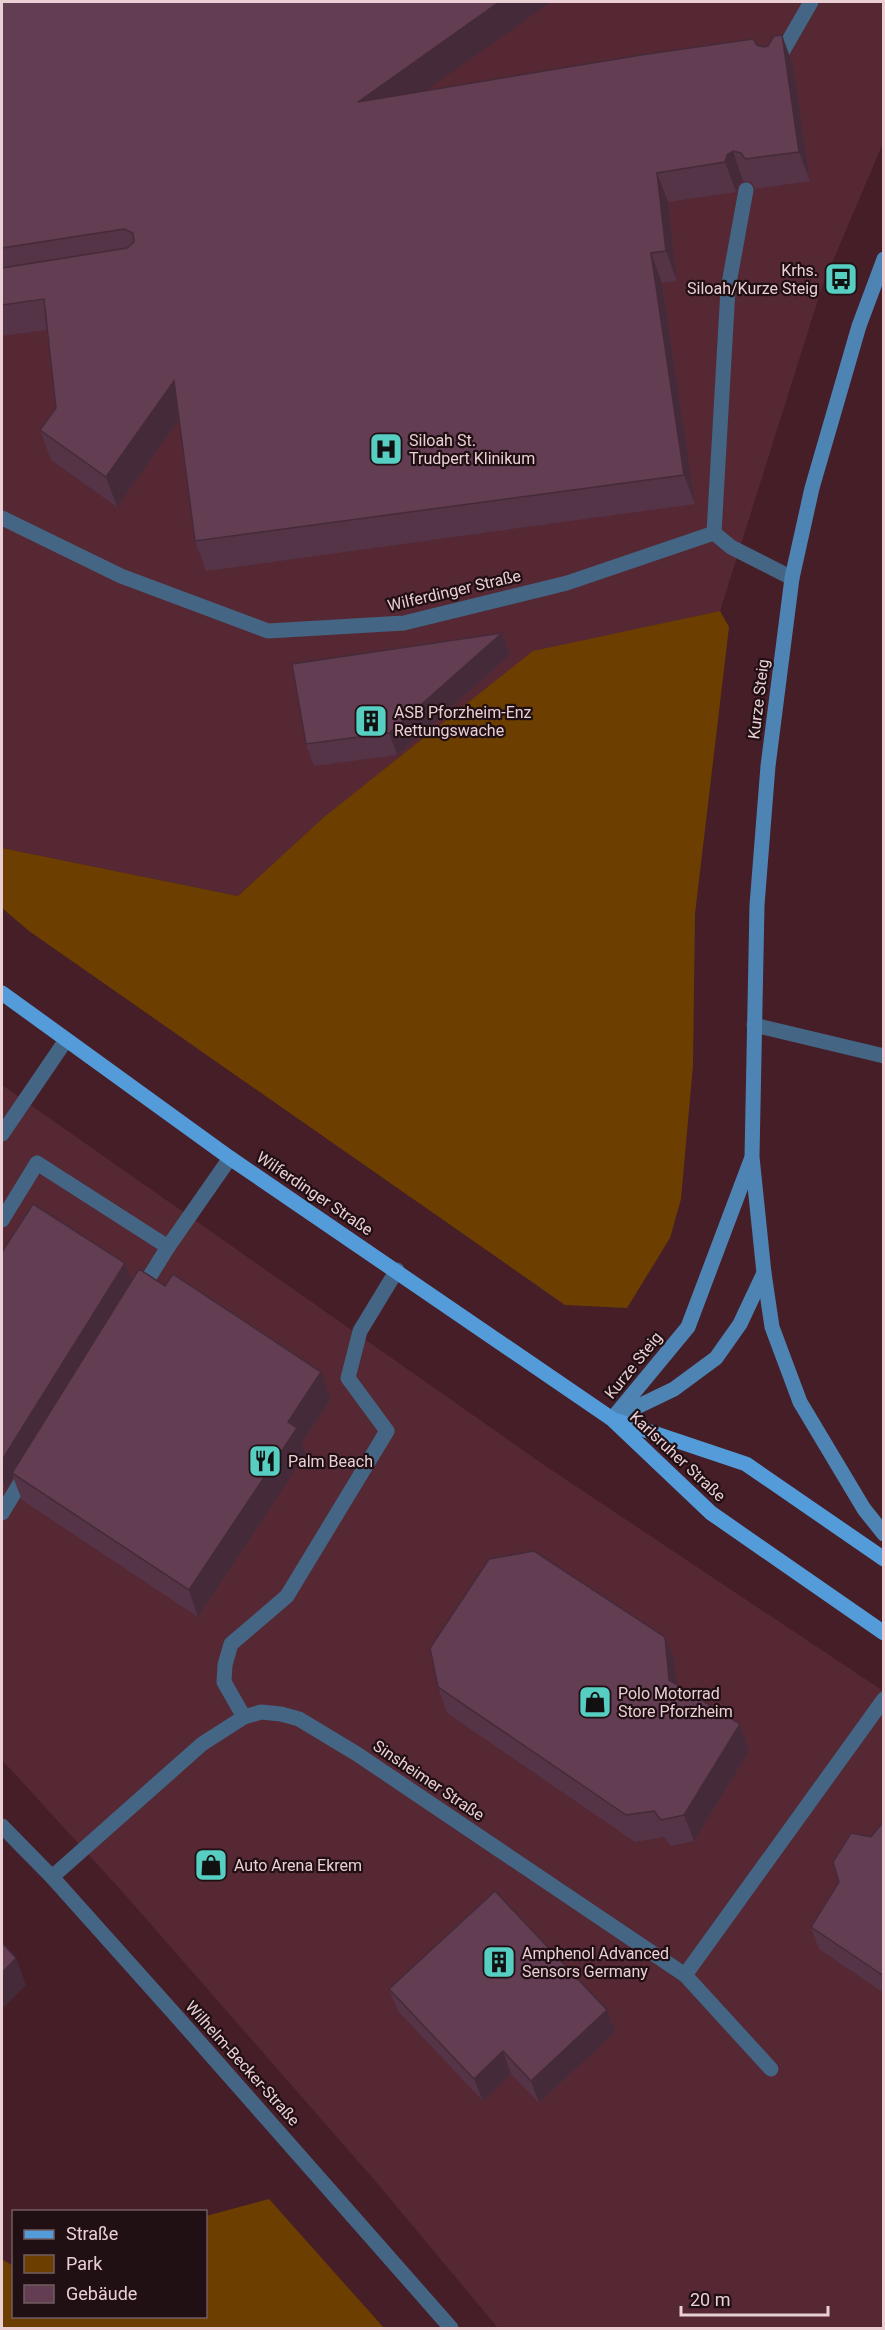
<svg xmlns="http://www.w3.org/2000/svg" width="885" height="2330" font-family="Roboto,sans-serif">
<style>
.built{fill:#552834}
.green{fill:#6c3f00}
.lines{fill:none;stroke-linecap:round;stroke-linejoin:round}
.lane{stroke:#446583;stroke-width:15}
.street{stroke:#446583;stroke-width:15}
.secondary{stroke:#4d84b4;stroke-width:15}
.primary{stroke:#539cd9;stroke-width:15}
.wall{fill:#553447}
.shaded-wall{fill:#452b39}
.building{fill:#633d52;stroke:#452b39;stroke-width:1.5}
.labels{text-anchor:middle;stroke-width:4.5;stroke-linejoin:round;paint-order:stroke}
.poi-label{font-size:16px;fill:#eacfd4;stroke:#200f13;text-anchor:start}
.street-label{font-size:16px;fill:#eacfd4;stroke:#200f13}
</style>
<rect width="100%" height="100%" fill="#451e28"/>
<g class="built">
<polygon points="2,2 883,2 883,143 822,287 720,611 533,652 324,817 238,896 2,848"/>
<polygon points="2,1085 547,1467 883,1691 883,2328 498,2328 377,2183 120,1889 2,1760"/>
</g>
<g class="green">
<polygon points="720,611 729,627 695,914 693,1065 681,1199 670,1238 627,1308 565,1305 29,931 2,908 2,848 238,896 324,817 533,651"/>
<polygon points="269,2199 384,2328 2,2328 2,2259 13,2266 14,2316 206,2316 206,2216"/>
</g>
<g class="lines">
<g class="lane">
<polyline points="777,61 811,2"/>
<polyline points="746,190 728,289 714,533 731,547 792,578"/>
<polyline points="2,518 121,576 268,631 404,623 567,583 714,533"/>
<polyline points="2,1134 66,1040"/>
<polyline points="2,1220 37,1163 168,1247"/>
<polyline points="140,1292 168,1247 230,1158"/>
<polyline points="2,1513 27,1472"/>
<polyline points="244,1717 224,1682 225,1665 231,1644 287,1596 387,1431 348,1378 360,1331 397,1270"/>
<polyline points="52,1877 202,1744 244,1717 261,1712 281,1714 299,1719 357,1754 685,1975 771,2069"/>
<polyline points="685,1975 884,1699"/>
</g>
<g class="street">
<polyline points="754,1025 884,1056"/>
<polyline points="2,1826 52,1877 179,2019 451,2328"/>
</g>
<g class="secondary">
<polyline points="884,259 859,326 812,488 792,578 768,766 757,905 752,1157 764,1273 772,1327 800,1402 864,1509 884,1534"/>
<polyline points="618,1416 674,1389 716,1358 740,1324 764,1273"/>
<polyline points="612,1419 688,1327 751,1160"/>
</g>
<g class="primary">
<polyline points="2,993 230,1158 612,1419 711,1513 884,1633"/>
<polyline points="618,1421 746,1464 884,1559"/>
</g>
</g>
<g class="wall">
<polygon points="2,2 426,91 757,45 793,65 810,181 755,189 752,182 743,181 738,184 736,192 668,202 677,281 662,283 695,504 206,571 195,541 179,419 117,507 51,460 40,430 56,408 47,330 2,336"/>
<polygon points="502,633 510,655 397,755 314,766 306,744"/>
<polygon points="2,1252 131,1282 331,1399 302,1442 306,1454 198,1617 22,1500 13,1477 5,1489 2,1487"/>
<polygon points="665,1637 675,1663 676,1685 740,1724 749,1751 694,1841 671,1846 664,1837 635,1842 447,1713 438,1687"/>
<polygon points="884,1821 884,1993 819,1949 811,1927"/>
<polygon points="389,1989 615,2032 539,2103 511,2074 483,2101 398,2011"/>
</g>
<g class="shaded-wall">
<polygon points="499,2 551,2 368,131 358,102"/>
<polygon points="782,35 793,65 810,181 799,152"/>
<polygon points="733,151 743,181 738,184 736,192 725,162 727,155"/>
<polygon points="657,173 668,202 677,281 666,251"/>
<polygon points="651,253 662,283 695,504 684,475"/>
<polygon points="174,381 185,411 117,507 106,477"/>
<polygon points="502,633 510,655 397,755 389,733"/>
<polygon points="125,1263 133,1285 12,1473 13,1477 5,1489 2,1479 2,1460"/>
<polygon points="321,1372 331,1399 302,1442 306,1454 198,1617 189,1590 288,1422"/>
<polygon points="665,1637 675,1663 678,1706 669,1680"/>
<polygon points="740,1724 749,1751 694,1841 684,1815"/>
<polygon points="16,1958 26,1985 2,2009 2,1973"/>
<polygon points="607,2010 615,2032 539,2103 531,2081"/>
<polygon points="503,2051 511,2074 483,2101 474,2079"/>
</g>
<g class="building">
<polygon points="2,2 499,2 358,102 641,55 753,39 757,45 763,47 768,46 774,36 782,35 799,152 745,159 741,153 733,151 727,155 725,162 657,173 666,251 651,253 684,475 195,541 174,381 106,477 40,430 56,408 44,299 2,305 2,268 127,248 134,242 133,233 124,229 2,248"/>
<polygon points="502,633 389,733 306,744 292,664"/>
<polygon points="33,1204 125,1263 2,1460 2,1252"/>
<polygon points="139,1269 165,1286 173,1274 321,1372 288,1422 297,1428 189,1590 12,1473"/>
<polygon points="534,1551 665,1637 669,1680 740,1724 684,1815 661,1820 654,1811 626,1815 438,1687 430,1648 489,1559"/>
<polygon points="884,1821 884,1976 811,1927 839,1882 833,1862 851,1833 871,1837"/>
<polygon points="495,1891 607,2010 531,2081 503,2051 474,2079 389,1989"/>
<polygon points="2,1943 16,1958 2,1973"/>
</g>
<defs>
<g id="bus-square" transform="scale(1.725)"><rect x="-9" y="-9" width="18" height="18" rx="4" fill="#57cec2" stroke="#200f13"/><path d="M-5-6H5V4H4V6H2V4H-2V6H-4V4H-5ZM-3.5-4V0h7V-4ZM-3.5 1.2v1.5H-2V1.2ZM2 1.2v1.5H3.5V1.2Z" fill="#111"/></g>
<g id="hospital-square" transform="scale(1.725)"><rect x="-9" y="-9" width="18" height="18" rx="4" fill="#57cec2" stroke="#200f13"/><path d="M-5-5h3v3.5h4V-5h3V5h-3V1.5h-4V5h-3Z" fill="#111"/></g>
<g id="building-square" transform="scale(1.725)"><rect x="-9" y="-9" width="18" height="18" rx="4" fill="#57cec2" stroke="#200f13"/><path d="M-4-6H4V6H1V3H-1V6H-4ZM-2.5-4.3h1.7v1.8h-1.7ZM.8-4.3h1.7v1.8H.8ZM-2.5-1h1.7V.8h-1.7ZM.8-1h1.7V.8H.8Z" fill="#111"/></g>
<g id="restaurant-square" transform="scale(1.725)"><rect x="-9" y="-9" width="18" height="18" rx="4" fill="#57cec2" stroke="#200f13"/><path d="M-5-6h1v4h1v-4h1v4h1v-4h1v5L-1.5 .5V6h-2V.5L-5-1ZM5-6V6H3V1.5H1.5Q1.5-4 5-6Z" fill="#111"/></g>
<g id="shop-square" transform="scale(1.725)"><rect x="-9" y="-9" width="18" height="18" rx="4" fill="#57cec2" stroke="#200f13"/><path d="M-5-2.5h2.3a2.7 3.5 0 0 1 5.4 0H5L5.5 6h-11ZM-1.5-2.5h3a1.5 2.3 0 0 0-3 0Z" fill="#111"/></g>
</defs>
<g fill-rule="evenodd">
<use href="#bus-square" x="841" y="279"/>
<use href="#hospital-square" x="386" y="449"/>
<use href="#building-square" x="371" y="721"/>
<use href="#restaurant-square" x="265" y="1461"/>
<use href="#shop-square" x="595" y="1702"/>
<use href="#shop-square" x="211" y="1865"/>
<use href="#building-square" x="499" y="1962"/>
</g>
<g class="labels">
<g class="poi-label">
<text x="818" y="276" text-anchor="end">Krhs.<tspan x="818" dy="18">Siloah/Kurze Steig</tspan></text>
<text x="409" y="446">Siloah St.<tspan x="409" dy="18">Trudpert Klinikum</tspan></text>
<text x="394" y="718">ASB Pforzheim-Enz<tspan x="394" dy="18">Rettungswache</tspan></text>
<text x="288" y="1467">Palm Beach</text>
<text x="618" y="1699">Polo Motorrad<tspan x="618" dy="18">Store Pforzheim</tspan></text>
<text x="234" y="1871">Auto Arena Ekrem</text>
<text x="522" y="1959">Amphenol Advanced<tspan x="522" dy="18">Sensors Germany</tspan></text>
</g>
<g class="street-label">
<text transform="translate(454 590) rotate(-13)" y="6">Wilferdinger Straße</text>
<text transform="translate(758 699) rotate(-83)" y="6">Kurze Steig</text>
<text transform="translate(315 1193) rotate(34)" y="6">Wilferdinger Straße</text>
<text transform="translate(633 1365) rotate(-51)" y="6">Kurze Steig</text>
<text transform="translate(678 1456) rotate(43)" y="6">Karlsruher Straße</text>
<text transform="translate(429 1780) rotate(34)" y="6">Sinsheimer Straße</text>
<text transform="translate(243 2063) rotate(48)" y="6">Wilhelm-Becker-Straße</text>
</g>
</g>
<rect width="885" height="2330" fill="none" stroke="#eacfd4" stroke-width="6"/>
<rect x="12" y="2210" width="195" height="108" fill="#200f13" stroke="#715c60" stroke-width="1.5"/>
<rect x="24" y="2230" width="30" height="9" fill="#539cd9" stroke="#715c60" stroke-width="1.5"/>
<text x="66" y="2240" font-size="18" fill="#eacfd4">Straße</text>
<rect x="24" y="2255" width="30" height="18" fill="#6c3f00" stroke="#715c60" stroke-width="1.5"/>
<text x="66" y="2270" font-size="18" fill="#eacfd4">Park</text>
<rect x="24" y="2285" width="30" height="18" fill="#633d52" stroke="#715c60" stroke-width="1.5"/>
<text x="66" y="2300" font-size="18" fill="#eacfd4">Gebäude</text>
<path d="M681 2306v9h147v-9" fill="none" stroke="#eacfd4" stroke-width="3"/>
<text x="690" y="2306" font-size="18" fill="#eacfd4" stroke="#200f13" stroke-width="4.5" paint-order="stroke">20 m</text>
</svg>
